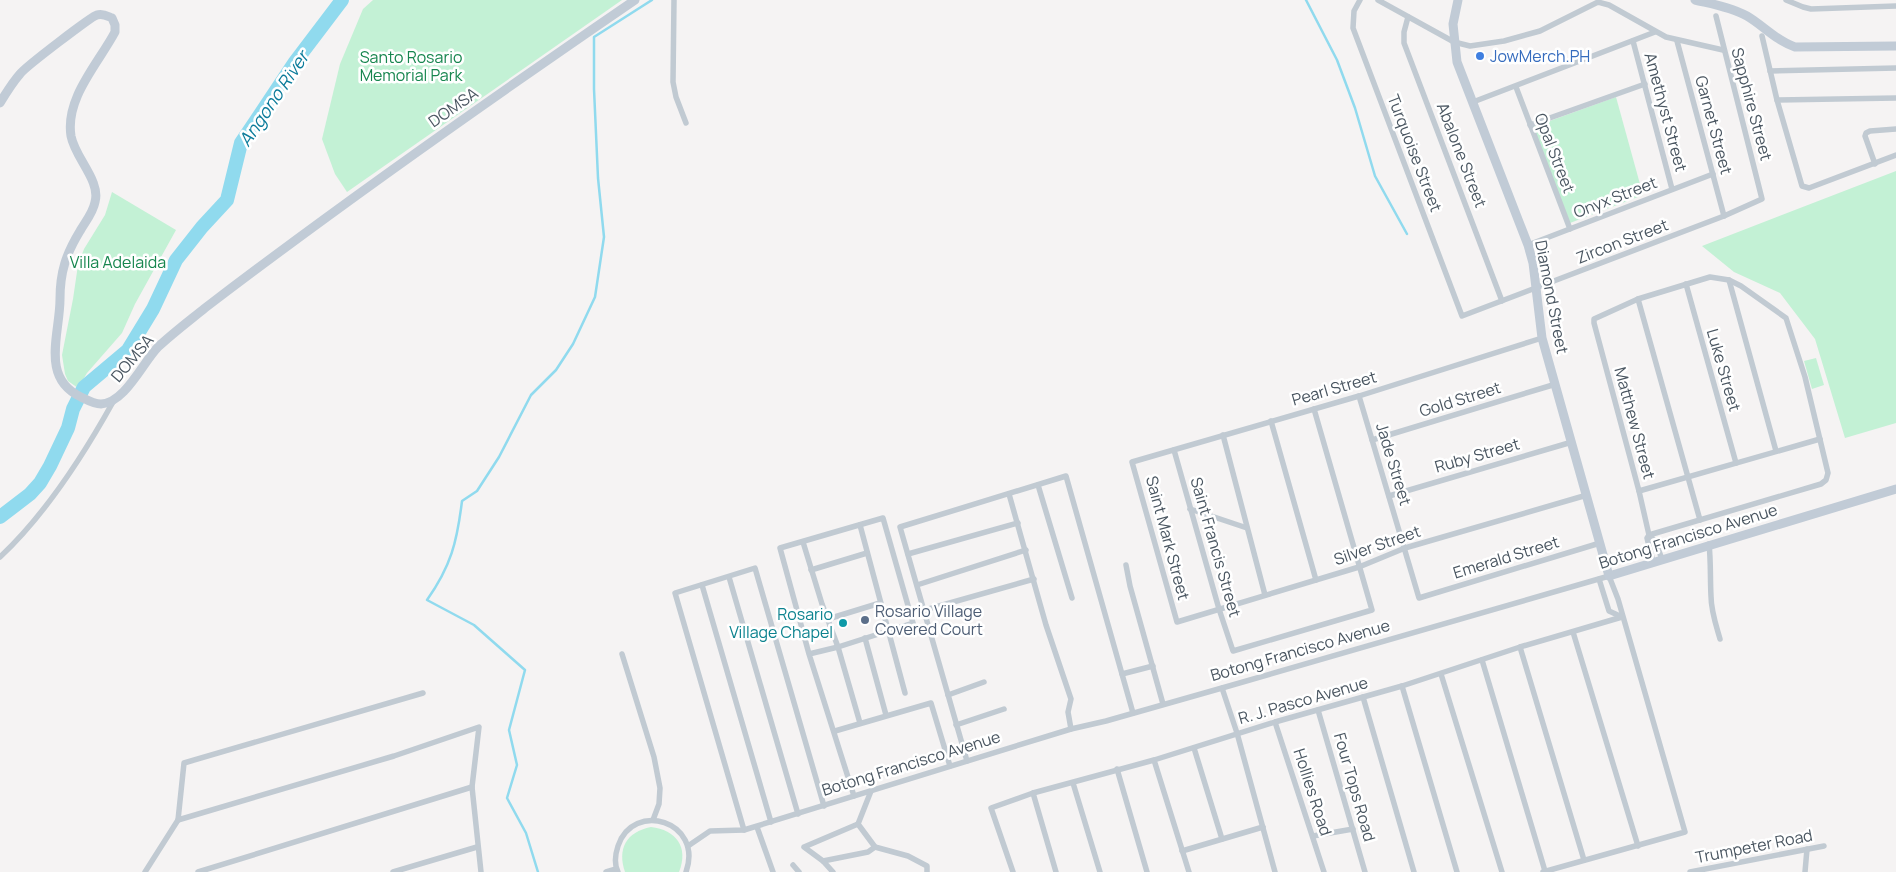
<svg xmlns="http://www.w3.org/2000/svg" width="1896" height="872" font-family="Manrope,sans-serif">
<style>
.green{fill:#c3f1d5}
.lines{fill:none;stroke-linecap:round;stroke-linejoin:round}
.stream{stroke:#90daee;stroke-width:2.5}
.river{stroke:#90daee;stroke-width:14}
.street{stroke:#c1cad2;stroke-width:5.5}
.secondary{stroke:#c1cbd6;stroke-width:9}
.shop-dot{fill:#3f7fe0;stroke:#fff;stroke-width:2}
.service-dot{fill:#5c6f8a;stroke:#fff;stroke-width:2}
.culture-dot{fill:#0f9aa8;stroke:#fff;stroke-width:2}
.labels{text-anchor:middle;stroke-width:5;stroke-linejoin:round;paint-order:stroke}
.shop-label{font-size:16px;fill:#366cbe;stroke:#fff;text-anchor:start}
.park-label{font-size:16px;fill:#17864f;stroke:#fff}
.street-label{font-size:16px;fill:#4a5661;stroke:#fff}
.service-label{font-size:16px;fill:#4e5e75;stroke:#fff;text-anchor:start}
.culture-label{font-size:16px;fill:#0d838f;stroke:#fff;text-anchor:end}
.water-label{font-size:18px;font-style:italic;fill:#0c7c9b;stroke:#fff}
</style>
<rect width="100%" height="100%" fill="#f5f3f3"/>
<g class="green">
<polygon points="373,0 622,0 347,192 335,174 322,139 340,64 363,9"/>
<polygon points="1616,97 1643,195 1570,223 1533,127"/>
<polygon points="1896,171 1896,423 1845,438 1815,339 1780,293 1734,272 1702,246"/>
<polygon points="112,192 176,230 135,304 122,333 87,373 78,388 68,381 65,374 62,355 73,299 78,265 84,249 105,215"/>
<polygon points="1816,358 1824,385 1812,389 1804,361"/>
<path d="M651,827C676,830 689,847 679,872H625C617,849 626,832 651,827Z"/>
</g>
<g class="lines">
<g class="stream">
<polyline points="1306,0 1337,60 1355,108 1375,176 1407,234"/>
<path d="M538,872L526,833L507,798L517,765L509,730L525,670L474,625L427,600C451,566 457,542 462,501L477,491L499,457L531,395L556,370L573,344L595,297L604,237L598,178L594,89V37L652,0"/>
</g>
<polyline class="river" points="0,517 30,494 40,483 50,466 68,428 73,409 84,387 128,350 153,309 176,260 202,227 227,200 241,143 295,62 342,0"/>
<g class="street">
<polyline points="674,0 673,82 676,97 686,123"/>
<polyline points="1360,0 1354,11 1353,28 1462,316 1724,216 1762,199 1716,16"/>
<polyline points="1378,0 1454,42 1470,46 1504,41 1540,31 1598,2 1609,5 1666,37 1723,50"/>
<polyline points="1786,0 1803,7 1811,9 1896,6"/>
<polyline points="1408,17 1404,32 1404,43 1502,301"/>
<polyline points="1762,36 1777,100 1802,186 1809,188 1896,155"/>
<polyline points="1633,41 1672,189"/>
<polyline points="1677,41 1724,216"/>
<polyline points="1770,71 1896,68"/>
<polyline points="1516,87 1570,229"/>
<polyline points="1777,100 1896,98"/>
<polyline points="1473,102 1655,32"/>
<polyline points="1530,125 1645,84"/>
<polyline points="1875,164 1865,136 1866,133 1870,131 1896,129"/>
<polyline points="1528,245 1713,174"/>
<polyline points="1729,280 1776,451"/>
<polyline points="1686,284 1736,463"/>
<polyline points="1638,299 1700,520"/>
<polyline points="1542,338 1359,396 1132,462 1177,622 1359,567 1405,548 1587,495"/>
<polyline points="1359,396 1419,598 1600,543"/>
<polyline points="1271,421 1316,580"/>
<polyline points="1223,435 1265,595"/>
<polyline points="1372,440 1556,384"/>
<polyline points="1174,450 1219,609 1233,651 1372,610 1314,409"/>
<polyline points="1038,485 1072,598"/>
<polyline points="1639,491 1820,439"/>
<polyline points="1009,494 1046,625 1071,699 1068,712 1071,729"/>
<polyline points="1389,496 1572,442"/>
<polyline points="1190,509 1247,528"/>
<polyline points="860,525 905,693"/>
<polyline points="1649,535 1821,484 1826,480 1828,473 1805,377 1786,318 1741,286 1729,280 1710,277 1638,299 1594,319 1594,323 1639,491 1649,535 1647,538 1653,562"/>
<polyline points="1649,535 1655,541 1662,559"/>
<polyline points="803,542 822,604 838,647 860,723"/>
<path d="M1709,544C1711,562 1710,578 1711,596C1711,611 1716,625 1720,639"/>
<polyline points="908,554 1018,523"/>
<path d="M0,557C45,515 83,456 113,402"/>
<polyline points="1126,565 1130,586 1163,704"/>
<polyline points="811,570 867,553"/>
<polyline points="729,577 798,814"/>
<polyline points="1599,579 1609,611 1622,617"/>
<polyline points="702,585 771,822"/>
<polyline points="917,585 1026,550"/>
<polyline points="925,610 1034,579"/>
<polyline points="828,619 880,603"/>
<polyline points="1573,632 1638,846"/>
<polyline points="865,638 886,715"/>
<polyline points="1520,647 1584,860"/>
<polyline points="622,654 654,757 660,788 659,804 653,820"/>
<polyline points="809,654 838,647 913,623 883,518 780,548 809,654 854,796"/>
<polyline points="1482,660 1545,871"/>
<polyline points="1122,674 1153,666"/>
<polyline points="1441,674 1502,872"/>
<polyline points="1402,686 1457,872"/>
<polyline points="1222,688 1237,733 1275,872"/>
<polyline points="948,695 984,682"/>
<polyline points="1363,697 1414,872"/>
<polyline points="1318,710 1365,872"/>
<polyline points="1275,722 1324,872"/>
<polyline points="956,725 1004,709"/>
<polyline points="835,731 931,703 950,766"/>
<polyline points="1194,748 1222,839"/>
<polyline points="1154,760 1189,872"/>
<polyline points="967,761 900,527 1066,476 1133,713"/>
<polyline points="1117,769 1147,872"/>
<polyline points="1073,783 1100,872"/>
<polyline points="871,791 858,824 875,847 908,856 927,866 927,872"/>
<polyline points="1033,793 1056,872"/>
<polyline points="178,820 394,756 479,727 472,787 481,872"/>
<polyline points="757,827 773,872"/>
<polyline points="744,830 675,593 755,568 824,806"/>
<polyline points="1313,836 1353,829"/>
<polyline points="688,846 710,831 744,830 1071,729 1106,721 1222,688 1609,576 1618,599 1685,832 1543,872"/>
<polyline points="1182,851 1263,827"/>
<polyline points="823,861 868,852 875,847"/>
<polyline points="793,865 799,872"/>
<polyline points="145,872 178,820 184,763 423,693"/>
<polyline points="198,872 472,787"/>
<polyline points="393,872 477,847"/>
<polyline points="606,872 616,869"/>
<path d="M618,872C614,864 615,855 618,846C633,800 704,821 686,872"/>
<polyline points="833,872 823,861 804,847 858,824"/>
<polyline points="1013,872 991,808 1033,793 1154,760 1275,722 1402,686 1520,647 1622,617"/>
<polyline points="1690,872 1824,846"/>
<polyline points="1805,872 1807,849"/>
</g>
<g class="secondary">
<polyline points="1458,0 1453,24 1457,62 1528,245 1533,263 1542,338 1609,576 1896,489"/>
<path d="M1695,0C1712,4 1731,7 1747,16C1764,26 1775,40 1795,47L1896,46"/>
<path d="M0,103C6,93 12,83 20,74C25,67 92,16 97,15C103,13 107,16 112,18L115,25V32C98,64 65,98 71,136C75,158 101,181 95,202C93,213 85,222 80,231C66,254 60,272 60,299C60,334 40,378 81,397C87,400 94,404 101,404C125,403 143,362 158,347C173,333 189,321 205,308C345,201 489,100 635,0"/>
</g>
</g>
<circle class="shop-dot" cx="1480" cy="56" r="5"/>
<circle class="service-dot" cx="865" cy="620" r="5"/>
<circle class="culture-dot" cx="843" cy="623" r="5"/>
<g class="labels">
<g class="shop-label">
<text x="1490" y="62">JowMerch.PH</text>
</g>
<g class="park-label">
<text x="411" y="63">Santo Rosario<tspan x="411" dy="18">Memorial Park</tspan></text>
<text x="118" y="268">Villa Adelaida</text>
</g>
<g class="street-label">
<text transform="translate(1752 104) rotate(75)" y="6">Sapphire Street</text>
<text transform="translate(453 107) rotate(-35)" y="6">DOMSA</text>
<text transform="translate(1666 112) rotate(75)" y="6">Amethyst Street</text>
<text transform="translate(1714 125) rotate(75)" y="6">Garnet Street</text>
<text transform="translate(1415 153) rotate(69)" y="6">Turquoise Street</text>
<text transform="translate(1555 153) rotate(69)" y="6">Opal Street</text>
<text transform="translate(1462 155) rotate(69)" y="6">Abalone Street</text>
<text transform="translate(1615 197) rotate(-21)" y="6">Onyx Street</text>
<text transform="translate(1622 241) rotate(-21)" y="6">Zircon Street</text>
<text transform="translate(1552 297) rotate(79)" y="6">Diamond Street</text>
<text transform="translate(132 358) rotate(-50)" y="6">DOMSA</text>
<text transform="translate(1724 370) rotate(74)" y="6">Luke Street</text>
<text transform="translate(1334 388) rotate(-16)" y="6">Pearl Street</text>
<text transform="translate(1460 399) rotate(-17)" y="6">Gold Street</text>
<text transform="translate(1635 423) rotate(75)" y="6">Matthew Street</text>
<text transform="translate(1477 455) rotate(-16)" y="6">Ruby Street</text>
<text transform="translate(1394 464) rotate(73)" y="6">Jade Street</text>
<text transform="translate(1688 536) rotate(-17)" y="6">Botong Francisco Avenue</text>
<text transform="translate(1168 538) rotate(75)" y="6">Saint Mark Street</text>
<text transform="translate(1377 545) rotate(-19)" y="6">Silver Street</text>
<text transform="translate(1216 547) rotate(74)" y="6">Saint Francis Street</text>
<text transform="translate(1506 557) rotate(-17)" y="6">Emerald Street</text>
<text transform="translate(1300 650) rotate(-16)" y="6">Botong Francisco Avenue</text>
<text transform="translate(1303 700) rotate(-16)" y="6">R. J. Pasco Avenue</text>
<text transform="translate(911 763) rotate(-17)" y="6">Botong Francisco Avenue</text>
<text transform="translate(1355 787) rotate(74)" y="6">Four Tops Road</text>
<text transform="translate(1313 792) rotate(72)" y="6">Hollies Road</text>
<text transform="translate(1754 846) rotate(-11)" y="6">Trumpeter Road</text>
</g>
<g class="service-label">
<text x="875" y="617">Rosario Village<tspan x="875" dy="18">Covered Court</tspan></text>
</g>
<g class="culture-label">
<text x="833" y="620">Rosario<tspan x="833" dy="18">Village Chapel</tspan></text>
</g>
<g class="water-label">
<text transform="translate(274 99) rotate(-56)" y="6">Angono River</text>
</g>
</g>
</svg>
